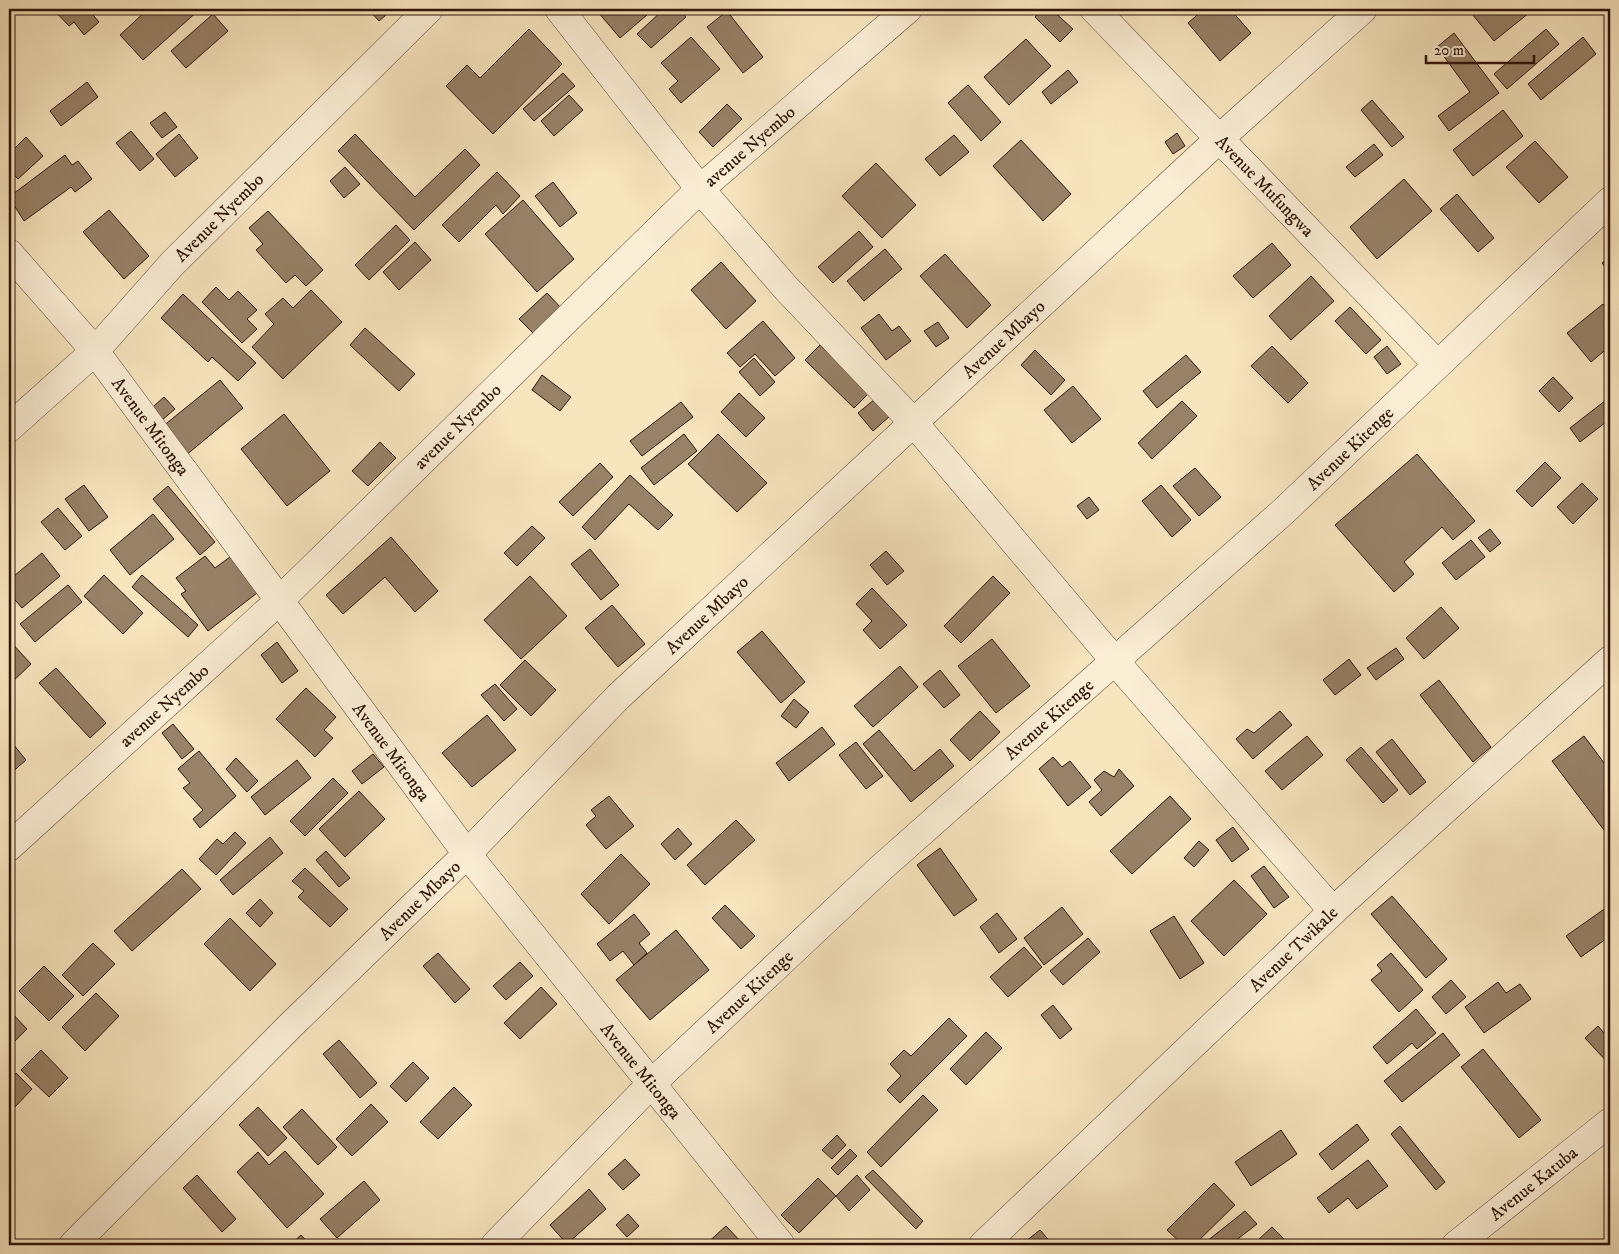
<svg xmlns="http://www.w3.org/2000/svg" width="1619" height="1254" font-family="'IM FELL DW Pica',serif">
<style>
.building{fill:#978167;stroke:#2f1408}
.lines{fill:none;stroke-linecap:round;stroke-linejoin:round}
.street-casing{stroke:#614836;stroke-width:29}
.street{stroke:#faeed5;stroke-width:28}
.labels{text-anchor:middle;stroke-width:5;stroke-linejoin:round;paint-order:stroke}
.street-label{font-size:18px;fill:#2f1408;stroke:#faeed5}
</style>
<rect width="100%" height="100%" fill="#f7e5be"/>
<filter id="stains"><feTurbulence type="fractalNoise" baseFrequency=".004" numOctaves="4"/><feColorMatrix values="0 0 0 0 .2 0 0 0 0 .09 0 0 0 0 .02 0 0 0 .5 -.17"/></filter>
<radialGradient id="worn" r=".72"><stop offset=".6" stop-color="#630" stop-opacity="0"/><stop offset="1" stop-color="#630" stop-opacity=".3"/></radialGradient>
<g class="building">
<polygon points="53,9 88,9 99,22 84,35 74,22 69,26"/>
<polygon points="148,9 154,9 158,13 164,9 200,9 143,60 120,35"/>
<polygon points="368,9 393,9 379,21"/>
<polygon points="602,9 643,9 647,15 620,38 598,12"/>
<polygon points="664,9 679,9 686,17 651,48 637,34"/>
<polygon points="1042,9 1051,9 1073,29 1060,42 1035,17"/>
<polygon points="1204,9 1230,9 1251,33 1220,61 1188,23"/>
<polygon points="1468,9 1534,9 1494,41"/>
<polygon points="727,11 763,57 743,73 707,27"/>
<polygon points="213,14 228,31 186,68 171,51"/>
<polygon points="529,29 562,64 493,134 446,86 467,65 480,78"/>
<polygon points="1546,29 1559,44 1507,89 1494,74"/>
<polygon points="1454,33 1499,93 1449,131 1438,116 1470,92 1437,47"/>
<polygon points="691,37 720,69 681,103 669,89 678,81 661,63"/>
<polygon points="1583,37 1596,54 1541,100 1528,84"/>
<polygon points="1026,39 1051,66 1009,105 984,77"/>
<polygon points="1068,70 1078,82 1051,104 1042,92"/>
<polygon points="563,73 575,86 534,121 523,109"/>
<polygon points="87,82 98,97 61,126 50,111"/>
<polygon points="968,85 1001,122 981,141 948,103"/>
<polygon points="569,95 583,110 554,136 541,121"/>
<polygon points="1372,100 1404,137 1392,147 1361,110"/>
<polygon points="727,104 742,119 713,147 699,132"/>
<polygon points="1503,110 1523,136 1473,176 1453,150"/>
<polygon points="165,112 177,127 162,138 150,123"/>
<polygon points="131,131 154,159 140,171 116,143"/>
<polygon points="1177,133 1185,146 1173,154 1165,142"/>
<polygon points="179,134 198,158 175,177 156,154"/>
<polygon points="355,134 415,197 465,149 480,165 414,230 338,151"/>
<polygon points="954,135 969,152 940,176 925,159"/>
<polygon points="26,137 43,156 18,179 9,169 9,154"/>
<polygon points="1021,140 1071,194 1043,221 993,166"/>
<polygon points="1535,141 1568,177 1539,203 1506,167"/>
<polygon points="1374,144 1383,155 1355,177 1346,167"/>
<polygon points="65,155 72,165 78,161 92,179 75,192 71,187 24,221 9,197"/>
<polygon points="876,163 916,205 882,238 842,196"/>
<polygon points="345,167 360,184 344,198 330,181"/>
<polygon points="497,172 520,196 503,214 496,205 459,242 442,225"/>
<polygon points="1404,179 1432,211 1377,259 1350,227"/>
<polygon points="553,182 577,213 560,227 535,196"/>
<polygon points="1457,194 1494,238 1478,252 1440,209"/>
<polygon points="523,200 574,259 537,292 485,234"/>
<polygon points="109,210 149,256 124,279 83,232"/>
<polygon points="268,211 323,270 306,286 295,275 286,283 256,250 263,244 249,228"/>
<polygon points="396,225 410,240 369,280 355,265"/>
<polygon points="859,231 873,247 833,283 818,267"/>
<polygon points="415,242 431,260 399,290 383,272"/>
<polygon points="1272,243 1291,265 1253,298 1233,276"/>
<polygon points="885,249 902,269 864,301 847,281"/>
<polygon points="945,254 991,305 967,328 920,276"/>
<polygon points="1610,257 1610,273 1602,263"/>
<polygon points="721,262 756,301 726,329 691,290"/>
<polygon points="1311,276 1334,301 1291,340 1269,316"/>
<polygon points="216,287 229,300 238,291 257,310 247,319 257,329 242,343 202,302"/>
<polygon points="311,290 342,322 283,379 252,347 274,324 265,314 283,298 293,308"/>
<polygon points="547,293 562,309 535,335 519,319"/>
<polygon points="183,294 256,363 238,381 212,357 208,362 161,318"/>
<polygon points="1603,304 1610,312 1610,346 1591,362 1567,333"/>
<polygon points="1350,307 1381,340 1366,354 1335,321"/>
<polygon points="879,314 892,331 899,326 911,341 886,360 861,328"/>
<polygon points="763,321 795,358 775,376 755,354 740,367 727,353"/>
<polygon points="938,322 949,338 936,347 924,331"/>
<polygon points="365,328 415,374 399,391 350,345"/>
<polygon points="820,345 869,393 854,408 805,360"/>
<polygon points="1272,346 1308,383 1288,403 1251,366"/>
<polygon points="1387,346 1401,364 1387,374 1374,357"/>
<polygon points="1035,350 1065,380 1051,395 1021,365"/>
<polygon points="1186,355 1201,372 1157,408 1143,391"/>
<polygon points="754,358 775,382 760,396 739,372"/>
<polygon points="542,375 571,397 560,411 532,390"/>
<polygon points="1553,377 1573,398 1559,412 1539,391"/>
<polygon points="220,380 243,408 185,456 162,427"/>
<polygon points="1073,386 1101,419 1072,443 1044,410"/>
<polygon points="739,393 765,418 746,437 721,412"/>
<polygon points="164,397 175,409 156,425 145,414"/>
<polygon points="1610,397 1610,419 1580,442 1570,428"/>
<polygon points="875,399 890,416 873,431 858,413"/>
<polygon points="1182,401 1197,416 1152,459 1138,443"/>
<polygon points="681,402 693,417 642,456 630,441"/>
<polygon points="284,414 330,471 287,506 241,449"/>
<polygon points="684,434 697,451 654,485 641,468"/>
<polygon points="718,434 767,483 737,512 688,464"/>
<polygon points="380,442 396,458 368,486 352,471"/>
<polygon points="1417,454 1475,521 1453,540 1442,527 1404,562 1414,574 1394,592 1335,525"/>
<polygon points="1545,462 1561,478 1532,507 1516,491"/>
<polygon points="600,463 613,477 573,516 559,502"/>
<polygon points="1195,468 1221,497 1199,516 1173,486"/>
<polygon points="630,475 673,515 658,530 629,504 595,540 582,527"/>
<polygon points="1582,483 1598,499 1573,524 1557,507"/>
<polygon points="84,485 108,517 89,531 65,499"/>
<polygon points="1161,485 1191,520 1172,537 1142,501"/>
<polygon points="168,486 215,542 200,555 153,499"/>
<polygon points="1089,497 1099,510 1087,519 1077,506"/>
<polygon points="58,508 82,536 65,550 41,522"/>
<polygon points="153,514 174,539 130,575 110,550"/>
<polygon points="532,526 545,538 517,566 504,553"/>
<polygon points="1490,529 1501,543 1490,552 1478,538"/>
<polygon points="391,537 438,591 415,612 385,577 343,614 326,595"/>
<polygon points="1471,540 1485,557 1456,580 1442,563"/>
<polygon points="590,549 619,585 601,600 571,564"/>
<polygon points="886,551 904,571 887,585 870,565"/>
<polygon points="42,553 60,576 22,608 9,593 9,580"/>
<polygon points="205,556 215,568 230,557 257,593 208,631 181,594 186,591 176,578"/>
<polygon points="104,575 143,613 123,634 84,596"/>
<polygon points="142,575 198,625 188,637 132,587"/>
<polygon points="530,576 567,616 521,659 484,620"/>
<polygon points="993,576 1010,593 961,643 944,626"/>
<polygon points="68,585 82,602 35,642 20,624"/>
<polygon points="872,588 907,625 880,649 863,630 872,621 856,604"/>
<polygon points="612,605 645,644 618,667 585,628"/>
<polygon points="1441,607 1459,628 1424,659 1406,638"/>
<polygon points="762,631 805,682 781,703 737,652"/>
<polygon points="992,639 1030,686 996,713 958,666"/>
<polygon points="9,640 31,664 9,685"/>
<polygon points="277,642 298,671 282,683 261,655"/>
<polygon points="1396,648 1404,659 1376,680 1367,668"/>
<polygon points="1349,659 1361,675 1335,695 1323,680"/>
<polygon points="525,660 556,690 531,716 500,685"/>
<polygon points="900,666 918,687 873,727 854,706"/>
<polygon points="56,668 106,723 90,738 39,683"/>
<polygon points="940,670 960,695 944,708 923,684"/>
<polygon points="1439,680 1491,747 1473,762 1420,695"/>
<polygon points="495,684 517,709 504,721 481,695"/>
<polygon points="306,688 336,717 324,730 333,738 315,757 276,719"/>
<polygon points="794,699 809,712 796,728 781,716"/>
<polygon points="980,711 1000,732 970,761 950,740"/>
<polygon points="1280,711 1292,725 1253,759 1236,739 1247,729 1254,733"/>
<polygon points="487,715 516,750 472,787 442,753"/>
<polygon points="173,724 194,749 182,759 162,733"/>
<polygon points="822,727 835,744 789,781 776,763"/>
<polygon points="879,730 914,771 940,749 954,766 911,802 863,744"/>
<polygon points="1307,736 1323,755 1282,790 1265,771"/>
<polygon points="1584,736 1610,771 1610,838 1552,761"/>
<polygon points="9,739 26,760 9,775"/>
<polygon points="1392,739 1426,782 1410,795 1376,752"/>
<polygon points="856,742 883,776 866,789 839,755"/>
<polygon points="1361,747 1398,790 1383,803 1346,760"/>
<polygon points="199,751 236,796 200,828 193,819 203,810 183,788 190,783 178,769"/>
<polygon points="373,754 384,767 362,784 352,771"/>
<polygon points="1053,757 1062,767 1070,761 1091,787 1068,806 1039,769"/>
<polygon points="236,758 258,781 247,792 226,769"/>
<polygon points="297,760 311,778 265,815 251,797"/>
<polygon points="1119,769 1134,786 1101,816 1089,802 1102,790 1094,780 1104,771 1114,777"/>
<polygon points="333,778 348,793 305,836 290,821"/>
<polygon points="359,791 385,819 345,857 319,829"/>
<polygon points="609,796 634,826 606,849 586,825 596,816 591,810"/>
<polygon points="1170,796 1191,819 1132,874 1110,851"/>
<polygon points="736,820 755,840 705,885 687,865"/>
<polygon points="1233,827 1249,849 1232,862 1216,840"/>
<polygon points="678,828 692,844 675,860 661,844"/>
<polygon points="235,832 246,843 216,875 199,859 217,839 223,844"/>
<polygon points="270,837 283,853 233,895 220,880"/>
<polygon points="1199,841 1209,850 1194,867 1184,858"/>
<polygon points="940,848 977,900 954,916 917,865"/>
<polygon points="326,851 350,878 339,887 316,860"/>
<polygon points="621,854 650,884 609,924 581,894"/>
<polygon points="1264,866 1289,897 1274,908 1251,876"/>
<polygon points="305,868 348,909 330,927 298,897 304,891 292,881"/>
<polygon points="182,869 201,889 132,951 114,931"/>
<polygon points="1234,880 1267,914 1224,956 1191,921"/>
<polygon points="1392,896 1447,959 1426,978 1371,914"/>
<polygon points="260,899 273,913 260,927 246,913"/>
<polygon points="725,905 755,936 741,949 712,918"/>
<polygon points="1610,905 1610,936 1581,957 1566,936"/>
<polygon points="1062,907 1083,934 1044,965 1024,938"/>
<polygon points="997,913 1017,939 999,953 980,927"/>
<polygon points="634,914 650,934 639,943 647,953 634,965 623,951 610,961 597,944"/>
<polygon points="1174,916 1204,963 1180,979 1150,931"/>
<polygon points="230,918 276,964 250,991 204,944"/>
<polygon points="676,930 709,970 650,1020 616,980"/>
<polygon points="1088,938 1100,952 1063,985 1050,971"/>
<polygon points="93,943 115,964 83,996 62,975"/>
<polygon points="1024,947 1042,967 1008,997 990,977"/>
<polygon points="438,953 470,989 455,1003 423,966"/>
<polygon points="1391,953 1423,990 1399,1012 1371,980 1382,971 1377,965"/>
<polygon points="520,962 533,976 506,1000 493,986"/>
<polygon points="44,966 74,996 49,1021 19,991"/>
<polygon points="1451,980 1466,997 1446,1014 1432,997"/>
<polygon points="1498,982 1506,993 1520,984 1531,999 1484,1033 1465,1007"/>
<polygon points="541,987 557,1004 520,1039 504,1023"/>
<polygon points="96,993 119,1016 85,1051 62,1027"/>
<polygon points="1053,1005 1072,1029 1060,1039 1041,1015"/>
<polygon points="1416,1009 1436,1033 1417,1049 1412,1043 1387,1064 1373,1047"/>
<polygon points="9,1010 27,1029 9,1047"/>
<polygon points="949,1018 967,1036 900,1103 887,1090 901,1076 890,1064 904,1050 911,1056"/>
<polygon points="1598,1026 1610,1040 1609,1064 1585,1038"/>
<polygon points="986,1032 1002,1048 966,1085 950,1069"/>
<polygon points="1443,1033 1460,1055 1402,1102 1384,1081"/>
<polygon points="339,1040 377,1083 360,1098 323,1054"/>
<polygon points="1483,1049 1541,1120 1519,1138 1461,1067"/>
<polygon points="41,1050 68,1078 49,1097 21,1070"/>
<polygon points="413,1062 429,1078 406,1102 390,1086"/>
<polygon points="16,1073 32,1089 14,1108 9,1103 9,1081"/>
<polygon points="454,1087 472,1105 438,1139 420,1122"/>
<polygon points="923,1095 938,1110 881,1167 867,1152"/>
<polygon points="371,1104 388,1122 352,1156 336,1139"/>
<polygon points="258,1107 287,1138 268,1156 239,1125"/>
<polygon points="302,1109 337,1147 318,1165 283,1127"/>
<polygon points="1357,1124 1369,1140 1332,1170 1319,1154"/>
<polygon points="1400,1126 1445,1182 1436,1190 1391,1134"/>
<polygon points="1281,1130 1297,1154 1251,1186 1235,1162"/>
<polygon points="837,1135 846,1145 832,1159 822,1150"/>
<polygon points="850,1149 857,1156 838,1175 831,1168"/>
<polygon points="285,1151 324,1194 287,1228 237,1172 258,1152 269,1165"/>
<polygon points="625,1159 640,1175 623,1190 608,1174"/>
<polygon points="1368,1160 1388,1186 1357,1209 1348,1198 1329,1213 1317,1198"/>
<polygon points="873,1170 923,1221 916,1229 865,1177"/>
<polygon points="197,1175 236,1219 222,1232 183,1188"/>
<polygon points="857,1175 870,1190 849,1211 836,1196"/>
<polygon points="818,1178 836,1196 799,1233 781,1215"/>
<polygon points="364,1181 380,1200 337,1238 320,1219"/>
<polygon points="1214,1183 1235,1205 1194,1245 1183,1245 1167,1230"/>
<polygon points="589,1189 606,1209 567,1244 550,1225"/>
<polygon points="1245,1211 1257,1224 1230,1245 1202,1245"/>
<polygon points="628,1214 639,1226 627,1237 616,1225"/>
<polygon points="726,1226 743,1244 705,1245"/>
<polygon points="1272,1227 1290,1245 1260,1245 1257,1241"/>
<polygon points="1040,1230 1053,1245 1021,1245"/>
<polygon points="301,1235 310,1245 290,1245"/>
<polygon points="912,1239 919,1245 905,1245"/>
</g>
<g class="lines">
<g class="street-casing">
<g id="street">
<polyline points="559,9 700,189 785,287 914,423 1114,660 1333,911"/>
<path id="s1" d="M1094,9L1437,364"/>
<path id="s2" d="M9,253L95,351L467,854L781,1245"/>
<path id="s3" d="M9,428L95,351L172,264L429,9"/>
<path id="s4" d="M9,847L281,599L700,189L908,9"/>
<path id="s5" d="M73,1245L290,1026L467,854L618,697L1219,139L1363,9"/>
<path id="s6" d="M495,1245L652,1083L881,868L1285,510L1610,201"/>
<path id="s7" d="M983,1245L1333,911L1610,660"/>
<path id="s8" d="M1456,1245L1610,1122"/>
</g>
</g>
<use href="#street" class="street"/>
</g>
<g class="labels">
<g class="street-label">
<text dy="6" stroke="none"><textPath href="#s4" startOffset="1020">avenue Nyembo</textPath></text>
<text dy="6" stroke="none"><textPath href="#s1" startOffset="246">Avenue Mufungwa</textPath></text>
<text dy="6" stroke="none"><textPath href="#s3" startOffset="298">Avenue Nyembo</textPath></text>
<text dy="6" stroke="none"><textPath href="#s5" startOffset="1299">Avenue Mbayo</textPath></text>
<text dy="6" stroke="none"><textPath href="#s2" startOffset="224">Avenue Mitonga</textPath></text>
<text dy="6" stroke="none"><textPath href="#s4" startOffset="615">avenue Nyembo</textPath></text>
<text dy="6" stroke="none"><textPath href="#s6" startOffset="1169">Avenue Kitenge</textPath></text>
<text dy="6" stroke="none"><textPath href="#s5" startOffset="894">Avenue Mbayo</textPath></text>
<text dy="6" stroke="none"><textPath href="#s4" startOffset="210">avenue Nyembo</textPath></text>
<text dy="6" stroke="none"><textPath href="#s6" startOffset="764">Avenue Kitenge</textPath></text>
<text dy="6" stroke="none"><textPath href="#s2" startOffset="629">Avenue Mitonga</textPath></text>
<text dy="6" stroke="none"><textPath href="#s5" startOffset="489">Avenue Mbayo</textPath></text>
<text dy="6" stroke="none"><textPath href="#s7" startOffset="429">Avenue Twikale</textPath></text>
<text dy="6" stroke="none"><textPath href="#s6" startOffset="359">Avenue Kitenge</textPath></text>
<text dy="6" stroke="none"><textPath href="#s2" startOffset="1034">Avenue Mitonga</textPath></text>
<text dy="6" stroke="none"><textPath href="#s8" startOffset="99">Avenue Katuba</textPath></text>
</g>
</g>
<rect width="1619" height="1254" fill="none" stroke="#f7e5be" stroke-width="30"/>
<rect x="10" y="10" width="1599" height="1234" fill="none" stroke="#2f1408" stroke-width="2.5"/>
<rect x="15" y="15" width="1589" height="1224" fill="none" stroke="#2f1408"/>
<path d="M1426 55v8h108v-8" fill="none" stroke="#2f1408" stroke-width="2.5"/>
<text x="1434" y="55" font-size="15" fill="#2f1408" stroke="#faeed5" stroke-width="4" paint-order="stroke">20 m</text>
<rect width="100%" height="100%" filter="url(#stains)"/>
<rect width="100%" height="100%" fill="url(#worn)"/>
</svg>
